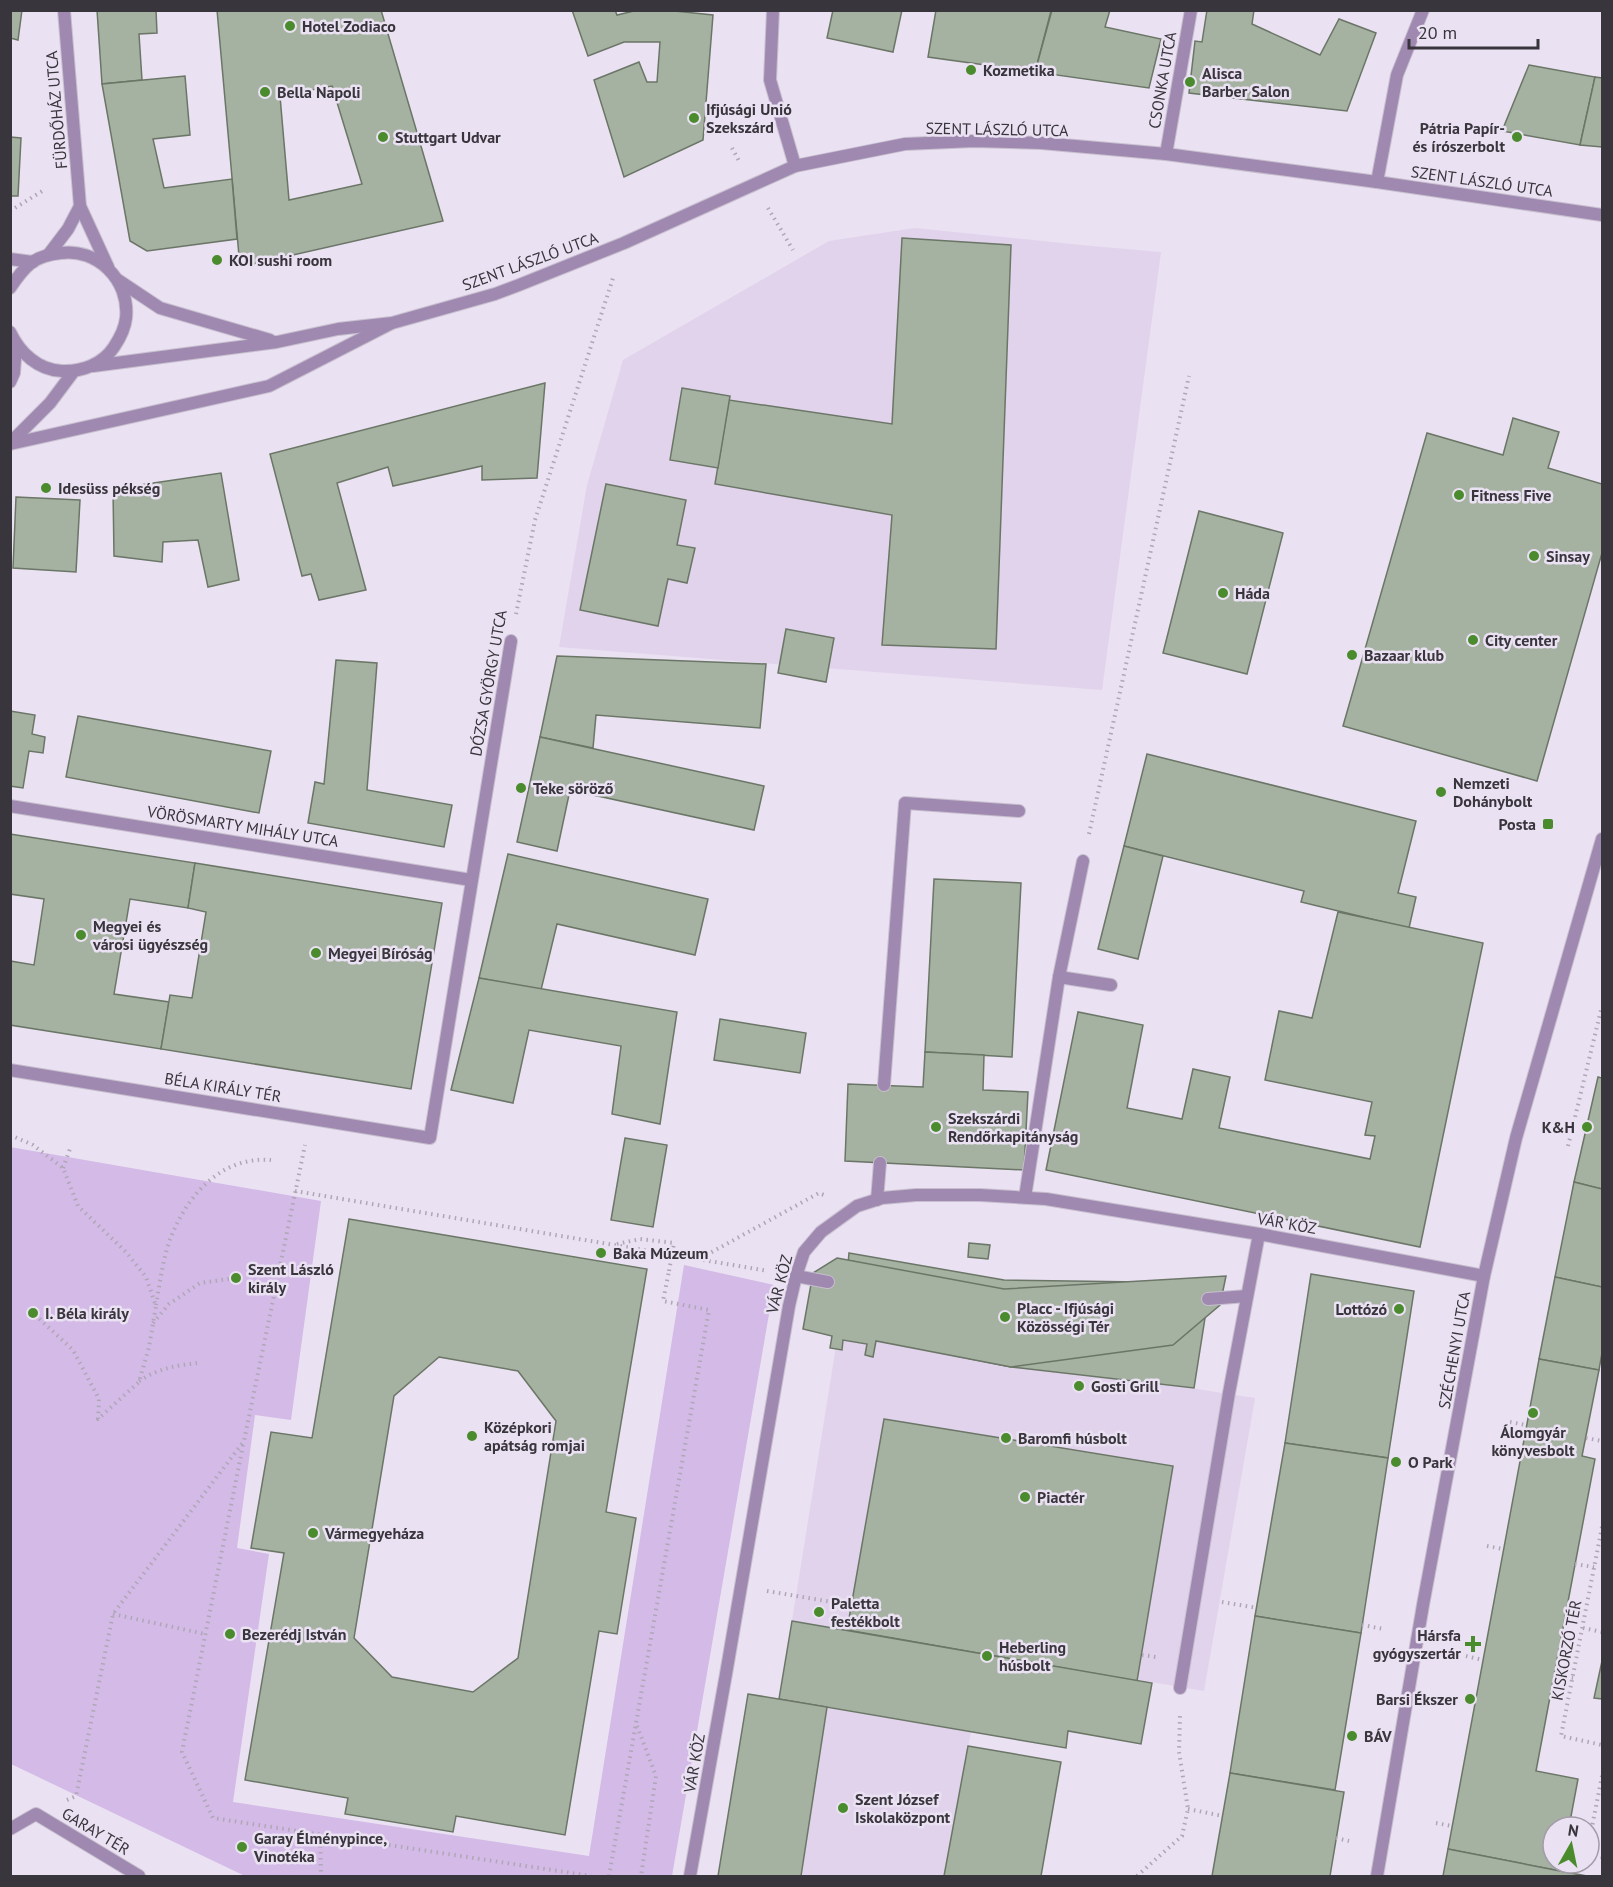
<svg xmlns="http://www.w3.org/2000/svg" width="1613" height="1887" font-family="'PT Sans',sans-serif">
<style>
.built{fill:#e0d3eb}
.green{fill:#d3bae7}
.building{fill:#a5b1a1;stroke:#6b7667;stroke-width:1.5;fill-rule:evenodd}
.lines{fill:none;stroke-linecap:round;stroke-linejoin:round}
.service-casing{stroke:#c7bfce;stroke-width:14}
.pedestrian-casing{stroke:#c7bfce;stroke-width:14}
.minor-casing{stroke:#c7bfce;stroke-width:14}
.tertiary-casing{stroke:#c7bfce;stroke-width:14}
.path{stroke:#afa7b5;stroke-width:4;stroke-dasharray:1.5 4.5;stroke-linecap:butt}
.service{stroke:#a089b1;stroke-width:12}
.pedestrian{stroke:#a089b1;stroke-width:12}
.minor{stroke:#a089b1;stroke-width:12}
.tertiary{stroke:#a089b1;stroke-width:12}
.path-bridge{stroke:#afa7b5;stroke-width:4;stroke-dasharray:1.5 4.5;stroke-linecap:butt}
.poi-dot{fill:#4a8b2d;stroke:#eae1f2;stroke-width:2}
.labels{text-anchor:middle;stroke-width:5;stroke-linejoin:round;paint-order:stroke}
.poi-label{font-size:16px;font-weight:bold;fill:#39353c;stroke:#eae1f2;text-anchor:start}
.street-label{font-size:16px;fill:#39353c;stroke:#eae1f2}
</style>
<rect width="100%" height="100%" fill="#eae1f2"/>
<g class="built">
<polygon points="915,228 1091,246 1161,252 1102,690 559,647 587,485 623,360 829,241"/>
<polygon points="838,1334 1255,1398 1204,1691 792,1621"/>
<polygon points="748,1694 971,1732 944,1876 718,1876"/>
</g>
<polygon class="green" points="10,1147 321,1201 291,1420 255,1415 237,1548 269,1554 233,1802 589,1856 684,1265 774,1285 672,1876 245,1876 11,1764"/>
<g class="building">
<polygon points="10,10 22,10 18,40 10,38"/>
<polygon points="97,10 156,10 157,33 139,34 142,80 102,84"/>
<path d="M217,10H381L443,221L240,267ZM332,86L362,184L289,200L280,96Z"/>
<polygon points="572,10 615,10 617,15 638,10 665,10 713,15 703,140 624,177 594,80 639,62 647,82 657,82 660,42 624,42 588,56"/>
<polygon points="833,10 902,10 893,52 827,38"/>
<polygon points="936,10 1051,11 1035,72 928,57"/>
<polygon points="1052,10 1110,10 1105,27 1161,39 1149,88 1035,72"/>
<polygon points="1207,10 1254,10 1252,24 1320,55 1339,19 1376,33 1347,111 1189,93 1195,41 1202,42"/>
<polygon points="1529,65 1595,77 1580,145 1502,131"/>
<polygon points="185,76 190,135 153,139 164,188 232,179 237,239 147,251 130,241 102,84"/>
<polygon points="1595,77 1602,78 1602,147 1580,145"/>
<polygon points="10,137 21,138 18,196 10,196"/>
<polygon points="902,238 1011,245 996,649 882,645 892,515 715,484 729,400 892,424"/>
<polygon points="545,383 537,478 482,480 482,466 393,486 388,467 337,483 366,590 319,600 311,574 302,576 270,454"/>
<polygon points="682,388 730,396 718,468 670,460"/>
<polygon points="1513,418 1559,432 1548,468 1602,484 1602,553 1537,781 1343,726 1427,433 1503,455"/>
<polygon points="221,473 239,580 208,587 198,540 163,542 162,562 114,556 113,489"/>
<polygon points="606,484 686,500 677,545 695,548 687,583 668,579 658,626 580,610"/>
<polygon points="16,497 80,500 76,572 13,568"/>
<polygon points="1199,511 1283,533 1247,674 1163,653"/>
<polygon points="786,629 834,638 826,682 778,673"/>
<polygon points="557,656 766,664 760,728 596,715 593,748 540,737"/>
<polygon points="336,660 377,663 367,790 452,805 444,847 308,823 315,782 324,784"/>
<polygon points="10,711 35,715 32,734 45,737 43,753 29,751 23,788 10,786"/>
<polygon points="78,716 271,751 259,813 66,777"/>
<polygon points="540,737 764,786 754,830 570,790 557,851 517,842"/>
<polygon points="1147,754 1416,821 1398,893 1416,897 1409,928 1301,902 1304,891 1124,846"/>
<polygon points="10,834 195,863 188,908 130,899 114,994 169,1002 161,1049 10,1025 10,961 34,965 44,899 10,894"/>
<polygon points="1124,846 1163,856 1138,959 1098,949"/>
<polygon points="508,854 708,899 695,955 557,924 541,990 479,978"/>
<polygon points="195,863 442,903 411,1089 161,1049 170,995 192,998 206,912 188,908"/>
<polygon points="934,879 1021,883 1012,1057 925,1052"/>
<polygon points="1338,912 1483,943 1420,1247 1046,1170 1078,1012 1143,1025 1127,1108 1182,1119 1193,1069 1230,1077 1219,1128 1370,1159 1375,1136 1365,1135 1372,1102 1265,1080 1279,1011 1312,1018"/>
<polygon points="479,978 677,1012 660,1124 612,1114 621,1046 529,1030 513,1103 451,1090"/>
<polygon points="720,1019 806,1033 800,1073 714,1060"/>
<polygon points="925,1052 984,1055 983,1090 1028,1092 1024,1170 845,1161 848,1084 923,1087"/>
<polygon points="1598,1077 1602,1078 1602,1189 1574,1182"/>
<polygon points="625,1138 667,1145 653,1227 611,1220"/>
<polygon points="1574,1182 1602,1189 1602,1287 1555,1277"/>
<path d="M349,1219L647,1269L606,1512L636,1518L617,1634L599,1631L565,1835L456,1816L453,1832L345,1814L348,1798L245,1780L284,1553L251,1548L271,1432L312,1438ZM439,1357L518,1371L556,1421L518,1658L473,1692L392,1677L354,1638L394,1396Z"/>
<polygon points="969,1243 990,1245 988,1259 968,1257"/>
<polygon points="849,1253 1004,1280 1213,1283 1208,1299 1194,1388 1011,1367 817,1328 828,1282 848,1264"/>
<polygon points="837,1258 1004,1289 1226,1276 1220,1305 1173,1345 1011,1367 876,1341 873,1357 865,1355 867,1344 843,1340 842,1350 830,1348 832,1336 803,1329 813,1273"/>
<polygon points="1311,1274 1414,1291 1388,1458 1285,1443"/>
<polygon points="1555,1277 1602,1287 1602,1353 1599,1370 1539,1359"/>
<polygon points="1539,1359 1599,1370 1582,1456 1595,1459 1536,1771 1578,1779 1569,1827 1553,1827 1553,1863 1562,1863 1560,1871 1448,1849"/>
<polygon points="884,1419 1173,1466 1137,1681 847,1630"/>
<polygon points="1285,1443 1388,1458 1361,1633 1255,1616"/>
<polygon points="1255,1616 1361,1633 1335,1790 1230,1773"/>
<polygon points="792,1621 1152,1683 1141,1744 1068,1731 1066,1748 779,1699"/>
<polygon points="1602,1661 1602,1699 1594,1698"/>
<polygon points="748,1694 827,1707 801,1876 718,1876"/>
<polygon points="968,1746 1061,1762 1041,1876 944,1876"/>
<polygon points="1230,1773 1344,1792 1330,1876 1212,1876"/>
<polygon points="1448,1849 1560,1871 1587,1876 1443,1876"/>
</g>
<g class="lines">
<g class="service-casing">
<g id="service">
<polyline points="10,444 269,386 390,324"/>
<polyline points="1059,977 1111,985"/>
<polyline points="884,1085 905,803 1019,811"/>
<polyline points="1025,1197 1059,977 1083,861"/>
<polyline points="877,1200 880,1163"/>
<polyline points="1208,1299 1247,1296"/>
<polyline points="1180,1688 1229,1393 1259,1234"/>
</g>
</g>
<g class="pedestrian-casing">
<polyline id="pedestrian" points="10,1829 36,1814 139,1876"/>
</g>
<g class="minor-casing">
<g id="minor">
<polyline points="64,10 80,206 108,267"/>
<polyline points="773,10 770,80 795,166"/>
<polyline points="1166,154 1191,10"/>
<polyline points="1377,182 1397,75 1423,10"/>
<polyline points="49,254 68,229 80,206"/>
<polyline points="10,259 33,262"/>
<polyline points="118,280 160,308 270,340"/>
<path d="M10,288C16,279 22,270 31,263C39,257 50,254 61,253C97,248 130,280 126,318C125,328 120,338 114,347C103,364 82,372 62,371C38,370 20,353 10,332"/>
<polyline points="93,366 277,342 338,329 392,323 495,294 519,285 624,243 795,166 905,144 974,141 1041,143 1166,154 1377,182 1602,215"/>
<polyline points="10,382 14,373 16,346"/>
<polyline points="10,439 16,437 50,403 74,371"/>
<polyline points="10,806 471,880"/>
<polyline points="10,1070 430,1138 511,641"/>
<polyline points="796,1276 828,1282"/>
<polyline points="690,1876 726,1674 789,1306 796,1276 804,1252 821,1232 857,1206 882,1198 916,1195 980,1195 1046,1199 1259,1234 1484,1276"/>
</g>
</g>
<g class="tertiary-casing">
<polyline id="tertiary" points="1377,1876 1423,1605 1484,1276 1516,1138 1602,839"/>
</g>
<g class="path">
<polyline points="732,148 739,161"/>
<polyline points="768,208 793,250"/>
<polyline points="10,211 44,190"/>
<polyline points="516,614 535,520 613,278"/>
<polyline points="1089,834 1189,376"/>
<polyline points="10,1135 33,1145 63,1168 78,1206 126,1252 146,1277 156,1306 149,1347 139,1382 98,1419 99,1399 73,1350 33,1313"/>
<polyline points="1568,1146 1602,1006"/>
<polyline points="63,1168 71,1146"/>
<polyline points="295,1191 768,1271"/>
<polyline points="617,1244 640,1239 674,1243"/>
<polyline points="701,1258 819,1193 824,1195"/>
<path d="M156,1305C160,1283 163,1257 171,1237C188,1194 222,1156 271,1160"/>
<polyline points="153,1323 169,1304 200,1283 236,1278"/>
<path d="M139,1381C160,1368 173,1366 197,1363"/>
<polyline points="1510,1422 1526,1425"/>
<polyline points="1586,1438 1602,1441"/>
<polyline points="243,1445 182,1752 213,1818 591,1876"/>
<polyline points="1602,1527 1561,1736 1602,1745"/>
<polyline points="1487,1546 1503,1549"/>
<polyline points="1575,1564 1594,1567"/>
<polyline points="767,1591 891,1612"/>
<polyline points="1222,1602 1257,1608"/>
<polyline points="113,1614 205,1634"/>
<polyline points="1362,1625 1384,1629"/>
<polyline points="1583,1628 1602,1632"/>
<polyline points="1142,1655 1156,1657"/>
<polyline points="1466,1656 1483,1660"/>
<polyline points="1554,1675 1573,1678"/>
<polyline points="637,1726 656,1776 641,1876"/>
<polyline points="67,1800 76,1796 113,1614 244,1441 305,1145"/>
<polyline points="1188,1809 1223,1816"/>
<polyline points="1436,1823 1452,1826"/>
<polyline points="320,1834 321,1876"/>
<polyline points="1336,1838 1349,1841"/>
<polyline points="1589,1842 1602,1776"/>
<polyline points="1589,1854 1602,1857"/>
<polyline points="609,1876 709,1310 663,1301 669,1271"/>
<polyline points="1137,1876 1182,1836 1188,1809 1179,1752 1180,1715"/>
</g>
<use href="#service" class="service"/>
<use href="#pedestrian" class="pedestrian"/>
<use href="#minor" class="minor"/>
<use href="#tertiary" class="tertiary"/>
<polyline class="path-bridge" points="669,1271 674,1243"/>
</g>
<g class="poi-dot">
<circle cx="290" cy="26" r="6"/>
<circle cx="971" cy="70" r="6"/>
<circle cx="1190" cy="82" r="6"/>
<circle cx="265" cy="92" r="6"/>
<circle cx="694" cy="118" r="6"/>
<circle cx="383" cy="137" r="6"/>
<circle cx="1517" cy="137" r="6"/>
<circle cx="217" cy="260" r="6"/>
<circle cx="46" cy="488" r="6"/>
<circle cx="1459" cy="495" r="6"/>
<circle cx="1534" cy="556" r="6"/>
<circle cx="1223" cy="593" r="6"/>
<circle cx="1473" cy="640" r="6"/>
<circle cx="1352" cy="655" r="6"/>
<circle cx="521" cy="788" r="6"/>
<circle cx="1441" cy="792" r="6"/>
<rect x="1542" y="818" width="12" height="12" rx="3"/>
<circle cx="81" cy="935" r="6"/>
<circle cx="316" cy="953" r="6"/>
<circle cx="936" cy="1127" r="6"/>
<circle cx="1587" cy="1127" r="6"/>
<circle cx="601" cy="1253" r="6"/>
<circle cx="236" cy="1278" r="6"/>
<circle cx="1399" cy="1309" r="6"/>
<circle cx="33" cy="1313" r="6"/>
<circle cx="1005" cy="1317" r="6"/>
<circle cx="1079" cy="1386" r="6"/>
<circle cx="1533" cy="1413" r="6"/>
<circle cx="472" cy="1436" r="6"/>
<circle cx="1006" cy="1438" r="6"/>
<circle cx="1396" cy="1462" r="6"/>
<circle cx="1025" cy="1497" r="6"/>
<circle cx="313" cy="1533" r="6"/>
<circle cx="819" cy="1612" r="6"/>
<circle cx="230" cy="1634" r="6"/>
<path d="M1470 1635h6v6h6v6h-6v6h-6v-6h-6v-6h6z"/>
<circle cx="987" cy="1656" r="6"/>
<circle cx="1470" cy="1699" r="6"/>
<circle cx="1352" cy="1736" r="6"/>
<circle cx="843" cy="1808" r="6"/>
<circle cx="242" cy="1847" r="6"/>
</g>
<g class="labels">
<g class="poi-label">
<text x="302" y="32">Hotel Zodiaco</text>
<text x="983" y="76">Kozmetika</text>
<text x="1202" y="79">Alisca<tspan x="1202" dy="18">Barber Salon</tspan></text>
<text x="277" y="98">Bella Napoli</text>
<text x="706" y="115">Ifjúsági Unió<tspan x="706" dy="18">Szekszárd</tspan></text>
<text x="1505" y="134" text-anchor="end">Pátria Papír-<tspan x="1505" dy="18">és írószerbolt</tspan></text>
<text x="395" y="143">Stuttgart Udvar</text>
<text x="229" y="266">KOI sushi room</text>
<text x="58" y="494">Idesüss pékség</text>
<text x="1471" y="501">Fitness Five</text>
<text x="1546" y="562">Sinsay</text>
<text x="1235" y="599">Háda</text>
<text x="1485" y="646">City center</text>
<text x="1364" y="661">Bazaar klub</text>
<text x="1453" y="789">Nemzeti<tspan x="1453" dy="18">Dohánybolt</tspan></text>
<text x="533" y="794">Teke söröző</text>
<text x="1536" y="830" text-anchor="end">Posta</text>
<text x="93" y="932">Megyei és<tspan x="93" dy="18">városi ügyészség</tspan></text>
<text x="328" y="959">Megyei Bíróság</text>
<text x="948" y="1124">Szekszárdi<tspan x="948" dy="18">Rendőrkapitányság</tspan></text>
<text x="1575" y="1133" text-anchor="end">K&amp;H</text>
<text x="613" y="1259">Baka Múzeum</text>
<text x="248" y="1275">Szent László<tspan x="248" dy="18">király</tspan></text>
<text x="1017" y="1314">Placc - Ifjúsági<tspan x="1017" dy="18">Közösségi Tér</tspan></text>
<text x="1387" y="1315" text-anchor="end">Lottózó</text>
<text x="45" y="1319">I. Béla király</text>
<text x="1091" y="1392">Gosti Grill</text>
<text x="484" y="1433">Középkori<tspan x="484" dy="18">apátság romjai</tspan></text>
<text x="1533" y="1438" text-anchor="middle">Álomgyár<tspan x="1533" dy="18">könyvesbolt</tspan></text>
<text x="1018" y="1444">Baromfi húsbolt</text>
<text x="1408" y="1468">O Park</text>
<text x="1037" y="1503">Piactér</text>
<text x="325" y="1539">Vármegyeháza</text>
<text x="831" y="1609">Paletta<tspan x="831" dy="18">festékbolt</tspan></text>
<text x="242" y="1640">Bezerédj István</text>
<text x="1461" y="1641" text-anchor="end">Hársfa<tspan x="1461" dy="18">gyógyszertár</tspan></text>
<text x="999" y="1653">Heberling<tspan x="999" dy="18">húsbolt</tspan></text>
<text x="1458" y="1705" text-anchor="end">Barsi Ékszer</text>
<text x="1364" y="1742">BÁV</text>
<text x="855" y="1805">Szent József<tspan x="855" dy="18">Iskolaközpont</tspan></text>
<text x="254" y="1844">Garay Élménypince,<tspan x="254" dy="18">Vinotéka</tspan></text>
</g>
<g class="street-label">
<text transform="translate(1162 80) rotate(-80)" y="6">CSONKA UTCA</text>
<text transform="translate(56 110) rotate(-95)" y="6">FÜRDŐHÁZ UTCA</text>
<text transform="translate(997 129) rotate(1)" y="6">SZENT LÁSZLÓ UTCA</text>
<text transform="translate(1482 181) rotate(8)" y="6">SZENT LÁSZLÓ UTCA</text>
<text transform="translate(530 261) rotate(-20)" y="6">SZENT LÁSZLÓ UTCA</text>
<text transform="translate(488 683) rotate(-80)" y="6">DÓZSA GYÖRGY UTCA</text>
<text transform="translate(243 826) rotate(9)" y="6">VÖRÖSMARTY MIHÁLY UTCA</text>
<text transform="translate(223 1087) rotate(9)" y="6">BÉLA KIRÁLY TÉR</text>
<text transform="translate(1287 1223) rotate(10)" y="6">VÁR KÖZ</text>
<text transform="translate(779 1284) rotate(-75)" y="6">VÁR KÖZ</text>
<text transform="translate(1454 1350) rotate(-80)" y="6">SZÉCHENYI UTCA</text>
<text transform="translate(1566 1650) rotate(-79)" y="6">KISKORZÓ TÉR</text>
<text transform="translate(694 1763) rotate(-80)" y="6">VÁR KÖZ</text>
<text transform="translate(96 1831) rotate(31)" y="6">GARAY TÉR</text>
</g>
</g>
<rect width="1613" height="1887" fill="none" stroke="#39353c" stroke-width="24"/>
<g transform="translate(1571 1845) rotate(9)"><circle r="28" fill="#eae1f2" stroke="#a39ca9" stroke-width="1.5"/>
<path d="M0-4.5L10 22L0 15L-10 22Z" fill="#4a8b2d"/>
<text y="-9" font-size="16" font-weight="bold" text-anchor="middle" fill="#39353c">N</text>
</g>
<path d="M1409 39v9h129v-9" fill="none" stroke="#39353c" stroke-width="3"/>
<text x="1418" y="39" font-size="18" fill="#39353c" stroke="#eae1f2" stroke-width="4.5" paint-order="stroke">20 m</text>
</svg>
